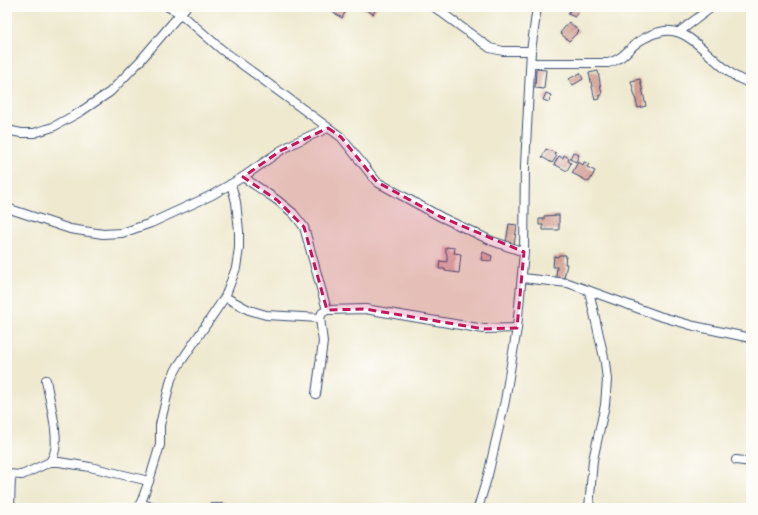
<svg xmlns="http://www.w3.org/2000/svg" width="758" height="515" font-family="'EB Garamond',serif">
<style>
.building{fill:url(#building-hatch)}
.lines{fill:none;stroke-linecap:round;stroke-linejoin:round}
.minor-casing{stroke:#3b4b6f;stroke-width:10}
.minor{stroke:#fff;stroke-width:8}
.marked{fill:#c2185b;fill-opacity:0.2;stroke:#c2185b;stroke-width:3;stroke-dasharray:8 5;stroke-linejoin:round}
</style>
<defs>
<pattern id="building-hatch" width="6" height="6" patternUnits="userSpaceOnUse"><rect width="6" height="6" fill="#d7a398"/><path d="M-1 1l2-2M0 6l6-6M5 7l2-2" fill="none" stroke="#ae857f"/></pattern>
</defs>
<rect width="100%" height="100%" fill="#fdfcf7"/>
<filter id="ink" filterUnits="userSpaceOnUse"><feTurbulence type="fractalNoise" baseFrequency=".025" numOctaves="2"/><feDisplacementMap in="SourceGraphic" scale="8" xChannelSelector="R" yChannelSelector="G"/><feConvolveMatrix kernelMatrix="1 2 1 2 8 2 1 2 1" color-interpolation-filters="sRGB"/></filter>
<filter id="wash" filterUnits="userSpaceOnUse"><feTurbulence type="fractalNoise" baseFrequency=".012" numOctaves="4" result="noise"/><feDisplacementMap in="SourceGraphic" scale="16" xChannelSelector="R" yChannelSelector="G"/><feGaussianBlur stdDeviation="0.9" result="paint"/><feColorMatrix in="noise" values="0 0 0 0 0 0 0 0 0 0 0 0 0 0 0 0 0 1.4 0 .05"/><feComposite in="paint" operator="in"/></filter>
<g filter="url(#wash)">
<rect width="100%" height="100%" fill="#eee9cf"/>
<g id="blocks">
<g class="building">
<polygon points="325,7 348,7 342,18"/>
<polygon points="361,7 377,7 373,14"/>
<polygon points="572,7 580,8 575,17 568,14"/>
<polygon points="569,22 579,31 569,41 560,33"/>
<polygon points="536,69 546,70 544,89 535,88"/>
<polygon points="598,71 602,95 600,95 600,99 595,100 589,73"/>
<polygon points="580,73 583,79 573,85 569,79"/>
<polygon points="640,79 646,106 638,108 631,81"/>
<polygon points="546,93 551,95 549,102 543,100"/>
<polygon points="546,149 556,153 555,155 557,156 552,163 542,157"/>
<polygon points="573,152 579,155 576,162 570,159"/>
<polygon points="564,155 569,158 568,161 571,163 567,171 554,164 559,156 563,158"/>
<polygon points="578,162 583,165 584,162 589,164 587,167 595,171 589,182 572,173"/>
<polygon points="559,215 559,230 543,230 543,225 539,225 539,219 544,219 544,216"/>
<polygon points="509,224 517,225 514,245 506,243"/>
<polygon points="446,247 455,248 454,253 461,254 459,273 445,271 445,269 439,269 440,261 447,262 447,254 446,253"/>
<polygon points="483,252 492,256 491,261 481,260"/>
<polygon points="559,255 566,255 565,264 567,264 564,278 556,277 557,267 553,267 554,256 558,257"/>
</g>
</g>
</g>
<g filter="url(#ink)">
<use href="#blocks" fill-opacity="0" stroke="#3b4b6f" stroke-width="1"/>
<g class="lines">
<g class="minor-casing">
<g id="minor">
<polyline points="168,7 180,13 221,49 341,137 377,182 441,217 492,241 524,252"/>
<polyline points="434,7 490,48 503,51 531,51"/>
<polyline points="679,32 712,7"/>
<path d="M531,63H608C625,59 629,46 643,39C648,36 655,33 660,32C693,22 718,76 751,83"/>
<polyline points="7,130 21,133 34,133 53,127 80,112 110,92 140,61 186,7"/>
<polyline points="243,177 277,200 293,213 304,227 327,310"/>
<polyline points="7,208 70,229 103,234 122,233 151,223 212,195 243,177 280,151 296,142 328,128"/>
<polyline points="522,278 568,283 659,316 694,326 751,338"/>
<polyline points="589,291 605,362 607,380 605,405 593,460 589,508"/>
<polyline points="225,297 249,310 266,315 320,318"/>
<path d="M46,380C49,398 60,438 54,454C53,457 51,460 50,462"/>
<polyline points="316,394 323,342 320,318 322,313 327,310 365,309 484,329 517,328"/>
<polyline points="736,460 751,462"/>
<polyline points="7,474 22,475 50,462 59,462 90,467 149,481"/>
<polyline points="140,504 159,508"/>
<polyline points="10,508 11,475"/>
<polyline points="139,508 149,481 160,445 160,425 171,379 178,366 225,297 236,268 239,248 239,231 236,202 231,184"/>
<polyline points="211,508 224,508"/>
<polyline points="478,508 488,475 505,401 517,328 524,252 525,165 531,51 537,7"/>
</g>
</g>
<use href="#minor" class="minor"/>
</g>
</g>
<path class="marked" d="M328,128L341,137L377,182L441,217L524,252L517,328L484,329L365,309L327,310L304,227L277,200L243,177L280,151Z"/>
<rect width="758" height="515" fill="none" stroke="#fdfcf7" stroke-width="24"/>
</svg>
